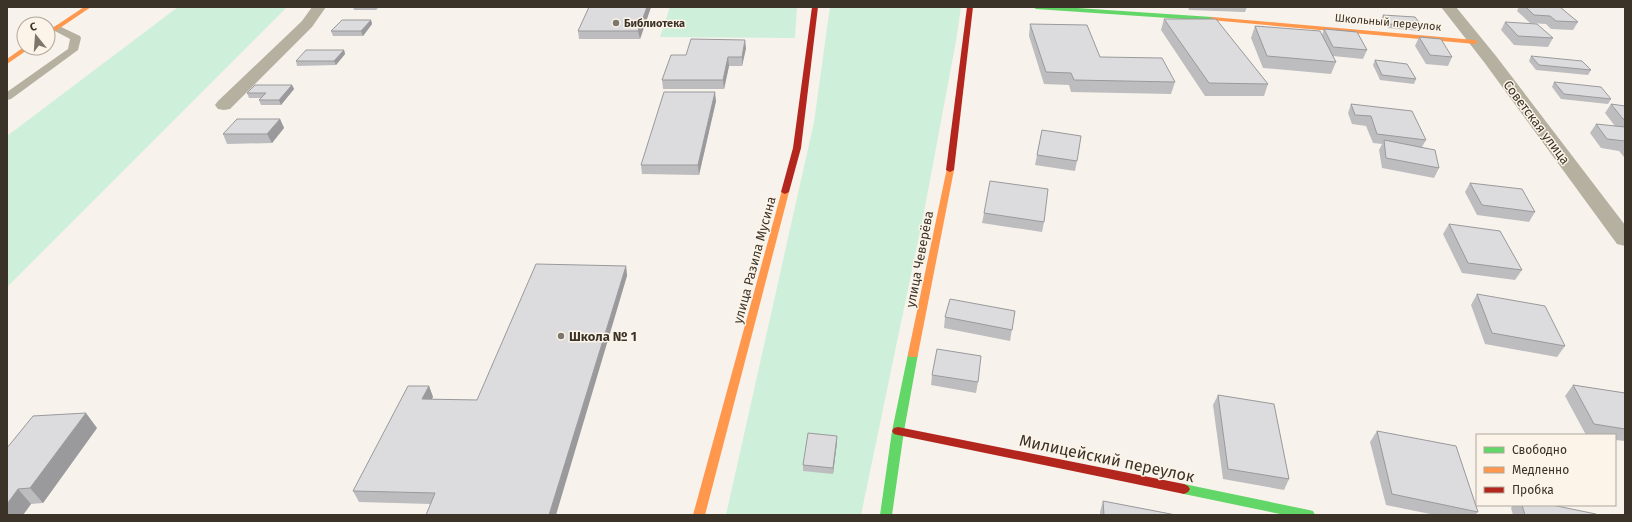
<svg xmlns="http://www.w3.org/2000/svg" width="1632" height="522" font-family="'Fira Sans',sans-serif">
<style>
.green{fill:#ceefda}
.lines{fill:none;stroke-linecap:round;stroke-linejoin:round}
.lane{fill:#b5b0a0;fill-rule:evenodd}
.street{fill:#b5b0a0;fill-rule:evenodd}
.fast{fill:#63d668;fill-rule:evenodd}
.slow{fill:#ff974d;fill-rule:evenodd}
.jam{fill:#b3261e;fill-rule:evenodd}
.wall{fill:#bdbcbf}
.shaded-wall{fill:#9a999b}
.building{fill:#dcdbde;stroke:#9a999b}
.poi-dot{fill:#7d766d;stroke:#fcf4e8;stroke-width:1.5}
.labels{text-anchor:middle;stroke-width:3;stroke-linejoin:round;paint-order:stroke}
.far-street-label{font-size:11px;fill:#3c3328;stroke:#fcf4e8}
.far-poi-label{font-size:11px;font-weight:bold;fill:#3c3328;stroke:#fcf4e8;text-anchor:start}
.street-label{font-size:13px;fill:#3c3328;stroke:#fcf4e8}
.poi-label{font-size:13px;font-weight:bold;fill:#3c3328;stroke:#fcf4e8;text-anchor:start}
.near-street-label{font-size:16px;fill:#3c3328;stroke:#fcf4e8}
</style>
<rect width="100%" height="100%" fill="#f7f3ec"/>
<g class="green">
<polygon points="178,7 287,7 7,287 7,136"/>
<polygon points="670,7 797,7 795,38 660,37"/>
<polygon points="830,7 961,7 956,41 924,212 861,515 726,515 814,122"/>
</g>
<g class="lines">
<polygon class="lane" points="57,25 80,36 81,38 78,50 11,99 7,100 7,92 68,49 70,39 53,30 52,28"/>
<g class="street">
<polygon points="312,7 326,7 312,27 230,109 224,110 218,109 215,105 218,101 302,21"/>
<polygon points="1441,7 1456,7 1496,56 1625,225 1625,246 1617,244 1484,62"/>
</g>
<g class="fast">
<polygon points="1033,7 1062,7 1212,17 1215,19 1212,21 1036,9"/>
<polygon points="913,350 917,351 918,354 904,431 892,515 880,515 892,431 908,354 909,351"/>
<polygon points="1184,484 1309,510 1313,511 1315,515 1285,515 1184,494 1180,492 1178,489 1180,486"/>
</g>
<g class="slow">
<polygon points="84,7 91,7 48,36 48,31"/>
<polygon points="1212,17 1475,40 1478,42 1475,44 1210,20 1210,18"/>
<polygon points="24,47 30,48 7,64 7,59"/>
<polygon points="947,168 950,168 954,170 918,354 917,357 909,357 908,354"/>
<polygon points="782,190 788,190 789,192 705,515 693,515"/>
</g>
<g class="jam">
<polygon points="812,7 818,7 801,148 789,192 785,194 781,192 793,148"/>
<polygon points="967,7 973,7 954,170 950,172 946,170"/>
<polygon points="898,427 1184,484 1188,486 1190,489 1188,492 1184,494 898,435 894,434 892,431 894,428"/>
</g>
</g>
<g class="wall">
<polygon points="353,7 379,7 376,10 354,10"/>
<polygon points="651,7 640,39 579,39 578,31"/>
<polygon points="1188,7 1247,7 1245,12 1189,10"/>
<polygon points="1519,7 1560,7 1578,22 1573,30 1551,29 1546,24 1530,23 1517,11"/>
<polygon points="1383,15 1422,26 1420,31 1388,28 1381,19"/>
<polygon points="1164,19 1268,84 1264,96 1205,96 1161,30"/>
<polygon points="371,20 372,24 363,36 333,36 331,31"/>
<polygon points="1505,22 1553,38 1548,47 1514,45 1501,30"/>
<polygon points="1030,24 1100,57 1175,82 1171,94 1071,92 1069,85 1044,84 1029,36"/>
<polygon points="1255,26 1322,35 1324,29 1367,50 1363,59 1333,56 1336,62 1331,74 1263,68 1251,38"/>
<polygon points="1419,37 1452,57 1448,66 1426,64 1415,46"/>
<polygon points="746,48 742,66 729,66 724,89 663,89 662,80 686,55"/>
<polygon points="344,50 345,54 336,65 297,66 296,61"/>
<polygon points="1531,56 1591,70 1588,75 1536,70 1529,61"/>
<polygon points="1375,60 1416,79 1414,84 1380,80 1373,65"/>
<polygon points="1554,82 1611,99 1608,104 1561,99 1552,87"/>
<polygon points="292,85 294,89 281,105 261,105 259,100 261,98 249,98 247,93"/>
<polygon points="716,101 699,175 642,174 641,165"/>
<polygon points="1351,104 1426,140 1422,147 1439,168 1434,178 1382,168 1379,150 1382,144 1373,143 1366,126 1352,124 1348,113"/>
<polygon points="1611,104 1625,106 1625,157 1624,157 1619,151 1601,148 1590,133 1596,124 1615,126 1605,113"/>
<polygon points="280,119 284,128 272,143 227,144 223,134"/>
<polygon points="1042,130 1077,161 1075,171 1035,165"/>
<polygon points="1470,183 1535,212 1529,222 1477,215 1465,192"/>
<polygon points="984,213 1044,222 1042,232 982,223"/>
<polygon points="1449,224 1522,270 1515,280 1462,273 1443,234"/>
<polygon points="626,266 627,276 431,504 359,502 353,491 429,386 433,397 431,399 477,400"/>
<polygon points="1477,294 1565,346 1557,357 1485,344 1471,305"/>
<polygon points="1015,311 1010,341 944,328 945,317"/>
<polygon points="932,375 978,382 976,393 931,385"/>
<polygon points="1573,385 1625,393 1625,441 1615,440 1615,435 1586,435 1565,396"/>
<polygon points="1218,395 1289,479 1284,490 1223,479 1213,405"/>
<polygon points="97,428 43,503 31,504 23,515 7,448"/>
<polygon points="1377,431 1478,512 1475,515 1435,515 1386,505 1370,442"/>
<polygon points="837,436 837,442 833,474 803,471 803,465"/>
<polygon points="1103,501 1176,515 1100,515 1100,512"/>
<polygon points="1513,505 1552,505 1597,515 1513,515 1511,508"/>
</g>
<g class="shaded-wall">
<polygon points="647,7 651,7 640,39 638,31"/>
<polygon points="371,20 372,24 363,36 361,31"/>
<polygon points="745,40 746,48 742,66 742,57"/>
<polygon points="344,50 345,54 336,65 334,61"/>
<polygon points="728,57 729,66 724,89 723,80"/>
<polygon points="292,85 294,89 281,105 279,100"/>
<polygon points="715,92 716,101 699,175 698,165"/>
<polygon points="280,119 284,128 272,143 267,134"/>
<polygon points="626,266 627,276 556,515 549,515"/>
<polygon points="429,386 433,397 426,410 422,399"/>
<polygon points="86,413 97,428 43,503 30,488"/>
<polygon points="837,436 837,442 833,474 833,468"/>
<polygon points="18,489 31,504 23,515 7,515 7,504"/>
</g>
<g class="building">
<polygon points="589,7 647,7 638,31 578,31"/>
<polygon points="1526,7 1560,7 1578,22 1556,21 1550,16 1534,15"/>
<polygon points="1383,15 1415,17 1422,26 1389,24"/>
<polygon points="1164,19 1216,19 1268,84 1209,83"/>
<polygon points="342,20 371,20 361,31 331,31"/>
<polygon points="1505,22 1537,24 1553,38 1518,36"/>
<polygon points="1030,24 1087,25 1100,57 1162,58 1175,82 1074,80 1071,73 1046,72"/>
<polygon points="1255,26 1320,31 1336,62 1267,56"/>
<polygon points="1324,29 1357,32 1367,50 1333,47"/>
<polygon points="1419,37 1441,39 1452,57 1430,55"/>
<polygon points="691,39 745,40 742,57 728,57 723,80 662,80 671,55 686,55"/>
<polygon points="306,50 344,50 334,61 296,61"/>
<polygon points="1531,56 1582,61 1591,70 1539,65"/>
<polygon points="1375,60 1407,64 1416,79 1382,75"/>
<polygon points="1554,82 1601,87 1611,99 1564,94"/>
<polygon points="255,85 292,85 279,100 259,100 266,93 247,93"/>
<polygon points="664,92 715,92 698,165 641,165"/>
<polygon points="1351,104 1412,111 1426,140 1377,134 1371,116 1355,115"/>
<polygon points="1611,104 1625,106 1625,119 1623,119"/>
<polygon points="237,119 280,119 267,134 223,134"/>
<polygon points="1596,124 1625,127 1625,141 1607,139"/>
<polygon points="1042,130 1081,136 1077,161 1037,155"/>
<polygon points="1384,140 1435,150 1439,168 1386,158"/>
<polygon points="990,181 1048,189 1044,222 984,213"/>
<polygon points="1470,183 1522,189 1535,212 1482,205"/>
<polygon points="1449,224 1500,231 1522,270 1468,263"/>
<polygon points="536,264 626,266 549,515 426,515 435,493 353,491 408,386 429,386 422,399 477,400"/>
<polygon points="1477,294 1545,306 1565,346 1492,333"/>
<polygon points="950,299 1015,311 1012,330 945,317"/>
<polygon points="937,349 981,356 978,382 932,375"/>
<polygon points="1573,385 1625,393 1625,429 1594,424"/>
<polygon points="1218,395 1274,404 1289,479 1228,469"/>
<polygon points="86,413 30,488 18,489 7,504 7,448 33,416"/>
<polygon points="1377,431 1456,446 1478,512 1392,494"/>
<polygon points="808,433 837,436 833,468 803,465"/>
<polygon points="1103,501 1176,515 1104,515"/>
<polygon points="1522,505 1552,505 1596,514 1597,515 1525,515"/>
</g>
<g class="poi-dot">
<circle cx="616" cy="23" r="4"/>
<circle cx="561" cy="336" r="4"/>
</g>
<g class="labels">
<g class="far-street-label">
<text transform="translate(1388 22) rotate(5)" y="4">Школьный переулок</text>
</g>
<g class="far-poi-label">
<text x="624" y="27">Библиотека</text>
</g>
<g class="street-label">
<text transform="translate(1537 122) rotate(53)" y="5">Советская улица</text>
<text transform="translate(919 259) rotate(-79)" y="5">улица Чеверёва</text>
<text transform="translate(754 260) rotate(-75)" y="5">улица Разила Мусина</text>
</g>
<g class="poi-label">
<text x="569" y="341">Школа № 1</text>
</g>
<g class="near-street-label">
<text transform="translate(1107 458) rotate(12)" y="6">Милицейский переулок</text>
</g>
</g>
<rect width="1632" height="522" fill="none" stroke="#3c3328" stroke-width="16"/>
<rect x="1476" y="434" width="140" height="72" fill="#fcf4e8" stroke="#afa79b"/>
<rect x="1484" y="447" width="20" height="6" fill="#63d668" stroke="#afa79b"/>
<text x="1512" y="454" font-size="12" fill="#3c3328">Свободно</text>
<rect x="1484" y="467" width="20" height="6" fill="#ff974d" stroke="#afa79b"/>
<text x="1512" y="474" font-size="12" fill="#3c3328">Медленно</text>
<rect x="1484" y="487" width="20" height="6" fill="#b3261e" stroke="#afa79b"/>
<text x="1512" y="494" font-size="12" fill="#3c3328">Пробка</text>
<g transform="translate(36 36) rotate(343)"><circle r="19" fill="#fcf4e8" stroke="#afa79b"/>
<path d="M0-3L7 15L0 10L-7 15Z" fill="#7d766d"/>
<text y="-6" font-size="11" font-weight="bold" text-anchor="middle" fill="#3c3328">С</text>
</g>
</svg>
